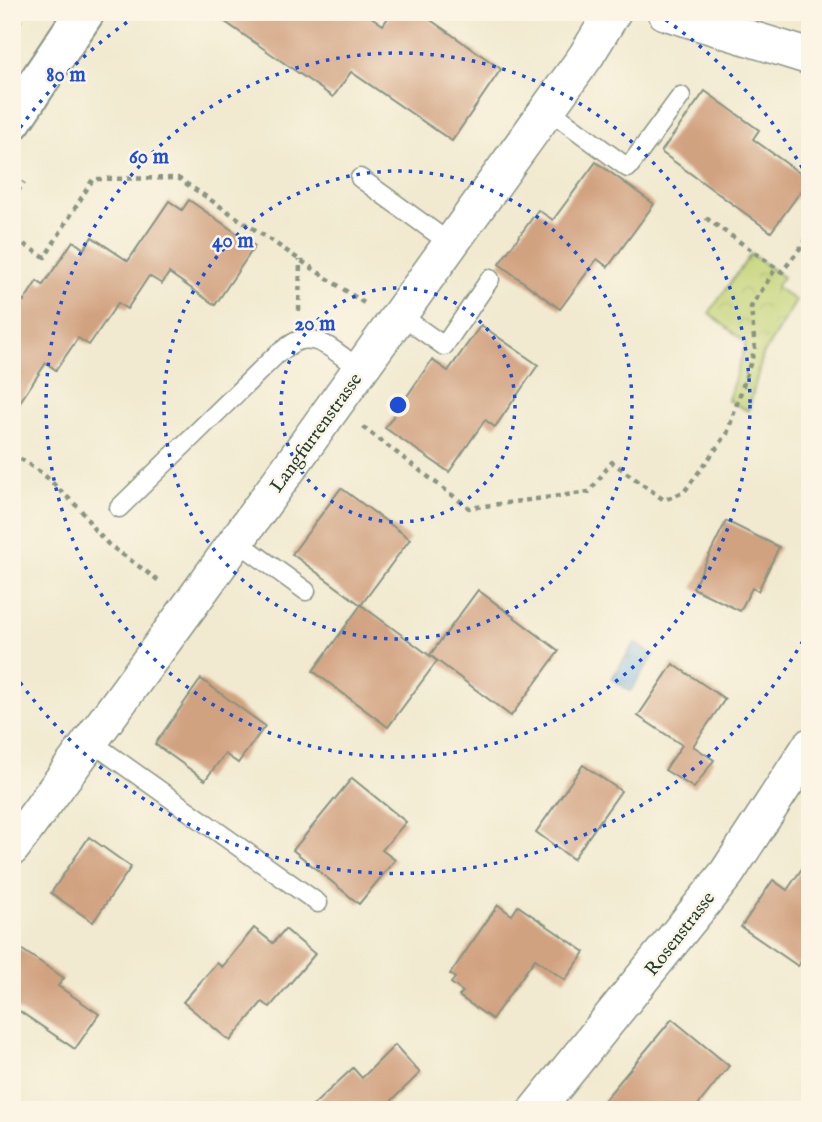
<svg xmlns="http://www.w3.org/2000/svg" width="822" height="1122" font-family="'IM FELL English',serif">
<style>
.park{fill:url(#park-crowns);stroke:#708855;stroke-width:2}
.water{fill:url(#water-ripples);stroke:#447589;stroke-width:2}
.building{fill:#d1a280}
.lines{fill:none;stroke-linecap:round;stroke-linejoin:round}
.lane-casing{stroke:#889482;stroke-width:21}
.street-casing{stroke:#889482;stroke-width:38}
.secondary-casing{stroke:#889482;stroke-width:42}
.path{stroke:#889482;stroke-width:4.5;stroke-dasharray:5 5;stroke-linecap:butt}
.lane{stroke:#fff;stroke-width:18}
.street{stroke:#fff;stroke-width:35}
.secondary{stroke:#fff;stroke-width:38}
.ring{fill:none;stroke:#1d4ed8;stroke-width:3.5;stroke-dasharray:3.5 7}
.labels{text-anchor:middle;stroke-width:5;stroke-linejoin:round;paint-order:stroke}
.street-label{font-size:19px;fill:#1f3d34;stroke:#fcf5e5}
.centre{fill:#1d4ed8;stroke:#fcf5e5;stroke-width:3.5}
.ring-label{font-size:21px;text-anchor:middle;font-weight:bold;fill:#1d4ed8;stroke:#fcf5e5;stroke-width:5;stroke-linejoin:round;paint-order:stroke}
</style>
<defs>
<pattern id="park-crowns" width="20" height="18" patternUnits="userSpaceOnUse" patternTransform="scale(1.75)"><rect width="20" height="18" fill="#c2d376"/><path d="M2 6a3 3 0 1 1 6 0M12 15a3 3 0 1 1 6 0" fill="none" stroke="#a6b667"/></pattern>
<pattern id="water-ripples" width="26" height="14" patternUnits="userSpaceOnUse" patternTransform="scale(1.75)"><rect width="26" height="14" fill="#68adde"/><path d="M2 4q2-2 4 0t4 0M15 11q2-2 4 0t4 0" fill="none" stroke="#558eb5"/></pattern>
</defs>
<rect width="100%" height="100%" fill="#fcf5e5"/>
<filter id="ink" filterUnits="userSpaceOnUse"><feTurbulence type="fractalNoise" baseFrequency=".0143" numOctaves="2"/><feDisplacementMap in="SourceGraphic" scale="14" xChannelSelector="R" yChannelSelector="G"/><feConvolveMatrix kernelMatrix="1 2 1 2 8 2 1 2 1" color-interpolation-filters="sRGB"/></filter>
<filter id="wash" filterUnits="userSpaceOnUse"><feTurbulence type="fractalNoise" baseFrequency=".00686" numOctaves="4" result="noise"/><feDisplacementMap in="SourceGraphic" scale="28" xChannelSelector="R" yChannelSelector="G"/><feGaussianBlur stdDeviation="1.57" result="paint"/><feColorMatrix in="noise" values="0 0 0 0 0 0 0 0 0 0 0 0 0 0 0 0 0 1.4 0 .05"/><feComposite in="paint" operator="in"/></filter>
<g filter="url(#wash)">
<rect width="100%" height="100%" fill="#f1ead0"/>
<polygon class="park" points="751,254 783,277 776,287 796,301 763,355 748,411 728,400 746,343 709,313"/>
<polygon class="water" points="635,643 654,655 630,691 612,678"/>
<g id="blocks">
<g class="building">
<polygon points="211,12 364,12 383,25 392,12 419,12 501,69 452,141 351,72 333,97"/>
<polygon points="705,91 759,130 753,139 809,180 771,232 661,152"/>
<polygon points="596,162 654,204 608,267 597,259 560,309 499,264 538,210 553,220"/>
<polygon points="189,200 255,246 215,305 169,273 162,284 149,276 127,309 118,303 89,345 78,338 56,370 46,363 12,414 12,291 24,301 37,281 43,285 73,241 84,249 92,237 128,261 169,201 182,210"/>
<polygon points="481,325 538,365 495,427 485,420 449,472 385,428 432,360 448,371"/>
<polygon points="341,488 410,539 361,605 292,554"/>
<polygon points="726,521 779,547 758,591 752,588 740,611 693,588"/>
<polygon points="478,590 559,651 511,716 430,655"/>
<polygon points="361,605 437,661 388,727 313,671"/>
<polygon points="673,664 725,699 693,746 714,760 694,788 665,770 682,745 638,716"/>
<polygon points="201,679 265,726 238,763 225,754 205,780 155,744"/>
<polygon points="583,765 621,791 573,859 536,832"/>
<polygon points="352,778 406,822 382,850 395,860 359,904 293,850"/>
<polygon points="89,837 131,867 93,922 51,893"/>
<polygon points="810,857 810,948 798,966 741,927 773,880 787,890"/>
<polygon points="498,905 512,915 518,906 585,952 565,980 535,959 492,1019 459,996 463,992 451,983 455,978 450,974"/>
<polygon points="254,928 273,943 285,929 315,954 270,1007 262,1002 230,1041 183,1002 217,963 222,967"/>
<polygon points="12,943 64,978 58,986 99,1014 75,1049 12,1006"/>
<polygon points="672,1019 729,1066 694,1110 596,1110"/>
<polygon points="395,1045 420,1073 387,1105 391,1110 308,1110 353,1068 362,1078"/>
</g>
</g>
</g>
<g filter="url(#ink)">
<use href="#blocks" fill-opacity="0" stroke="#889482" stroke-width="2"/>
<g class="lines">
<g class="lane-casing">
<g id="lane">
<polyline points="548,109 628,168 681,96"/>
<polyline points="360,178 451,244"/>
<polyline points="400,315 444,346 490,279"/>
<path d="M119,508L276,355C282,351 289,345 295,342C318,331 343,358 360,370"/>
<polyline points="237,541 306,591"/>
<polyline points="90,741 318,903"/>
</g>
</g>
<g class="street-casing">
<g id="street">
<polyline points="665,12 810,57"/>
<polyline points="12,848 191,604 586,56 613,12"/>
<polyline points="536,1110 727,873 810,746"/>
</g>
</g>
<g class="secondary-casing">
<polyline id="secondary" points="12,121 85,12"/>
</g>
<g class="path">
<polyline points="12,32 26,12"/>
<polyline points="12,200 24,182"/>
<polyline points="706,218 782,272 810,235"/>
<polyline points="12,255 20,242 45,257 93,179 178,178 364,303"/>
<polyline points="299,311 300,260"/>
<polyline points="363,427 469,508 589,492 612,462 664,500 684,492 727,434 755,349 751,307 776,268"/>
<polyline points="12,453 43,474 81,510 94,529 108,544 162,583"/>
</g>
<use href="#lane" class="lane"/>
<use href="#street" class="street"/>
<use href="#secondary" class="secondary"/>
</g>
</g>
<g class="ring">
<circle cx="398" cy="405" r="117"/>
<circle cx="398" cy="405" r="234"/>
<circle cx="398" cy="405" r="352"/>
<path d="M808 632A469 469 0 0 1 14 674M14 136A469 469 0 0 1 139 14M657 14A469 469 0 0 1 808 178"/>
</g>
<g class="labels">
<g class="street-label">
<text transform="translate(315 432) rotate(-54)" y="7">Langfurrenstrasse</text>
<text transform="translate(679 933) rotate(-52)" y="7">Rosenstrasse</text>
</g>
</g>
<circle cx="398" cy="405" r="10" class="centre"/>
<g class="ring-label">
<text x="66" y="81">80 m</text>
<text x="149" y="163">60 m</text>
<text x="233" y="247">40 m</text>
<text x="315" y="330">20 m</text>
</g>
<rect width="822" height="1122" fill="none" stroke="#fcf5e5" stroke-width="42"/>
</svg>
